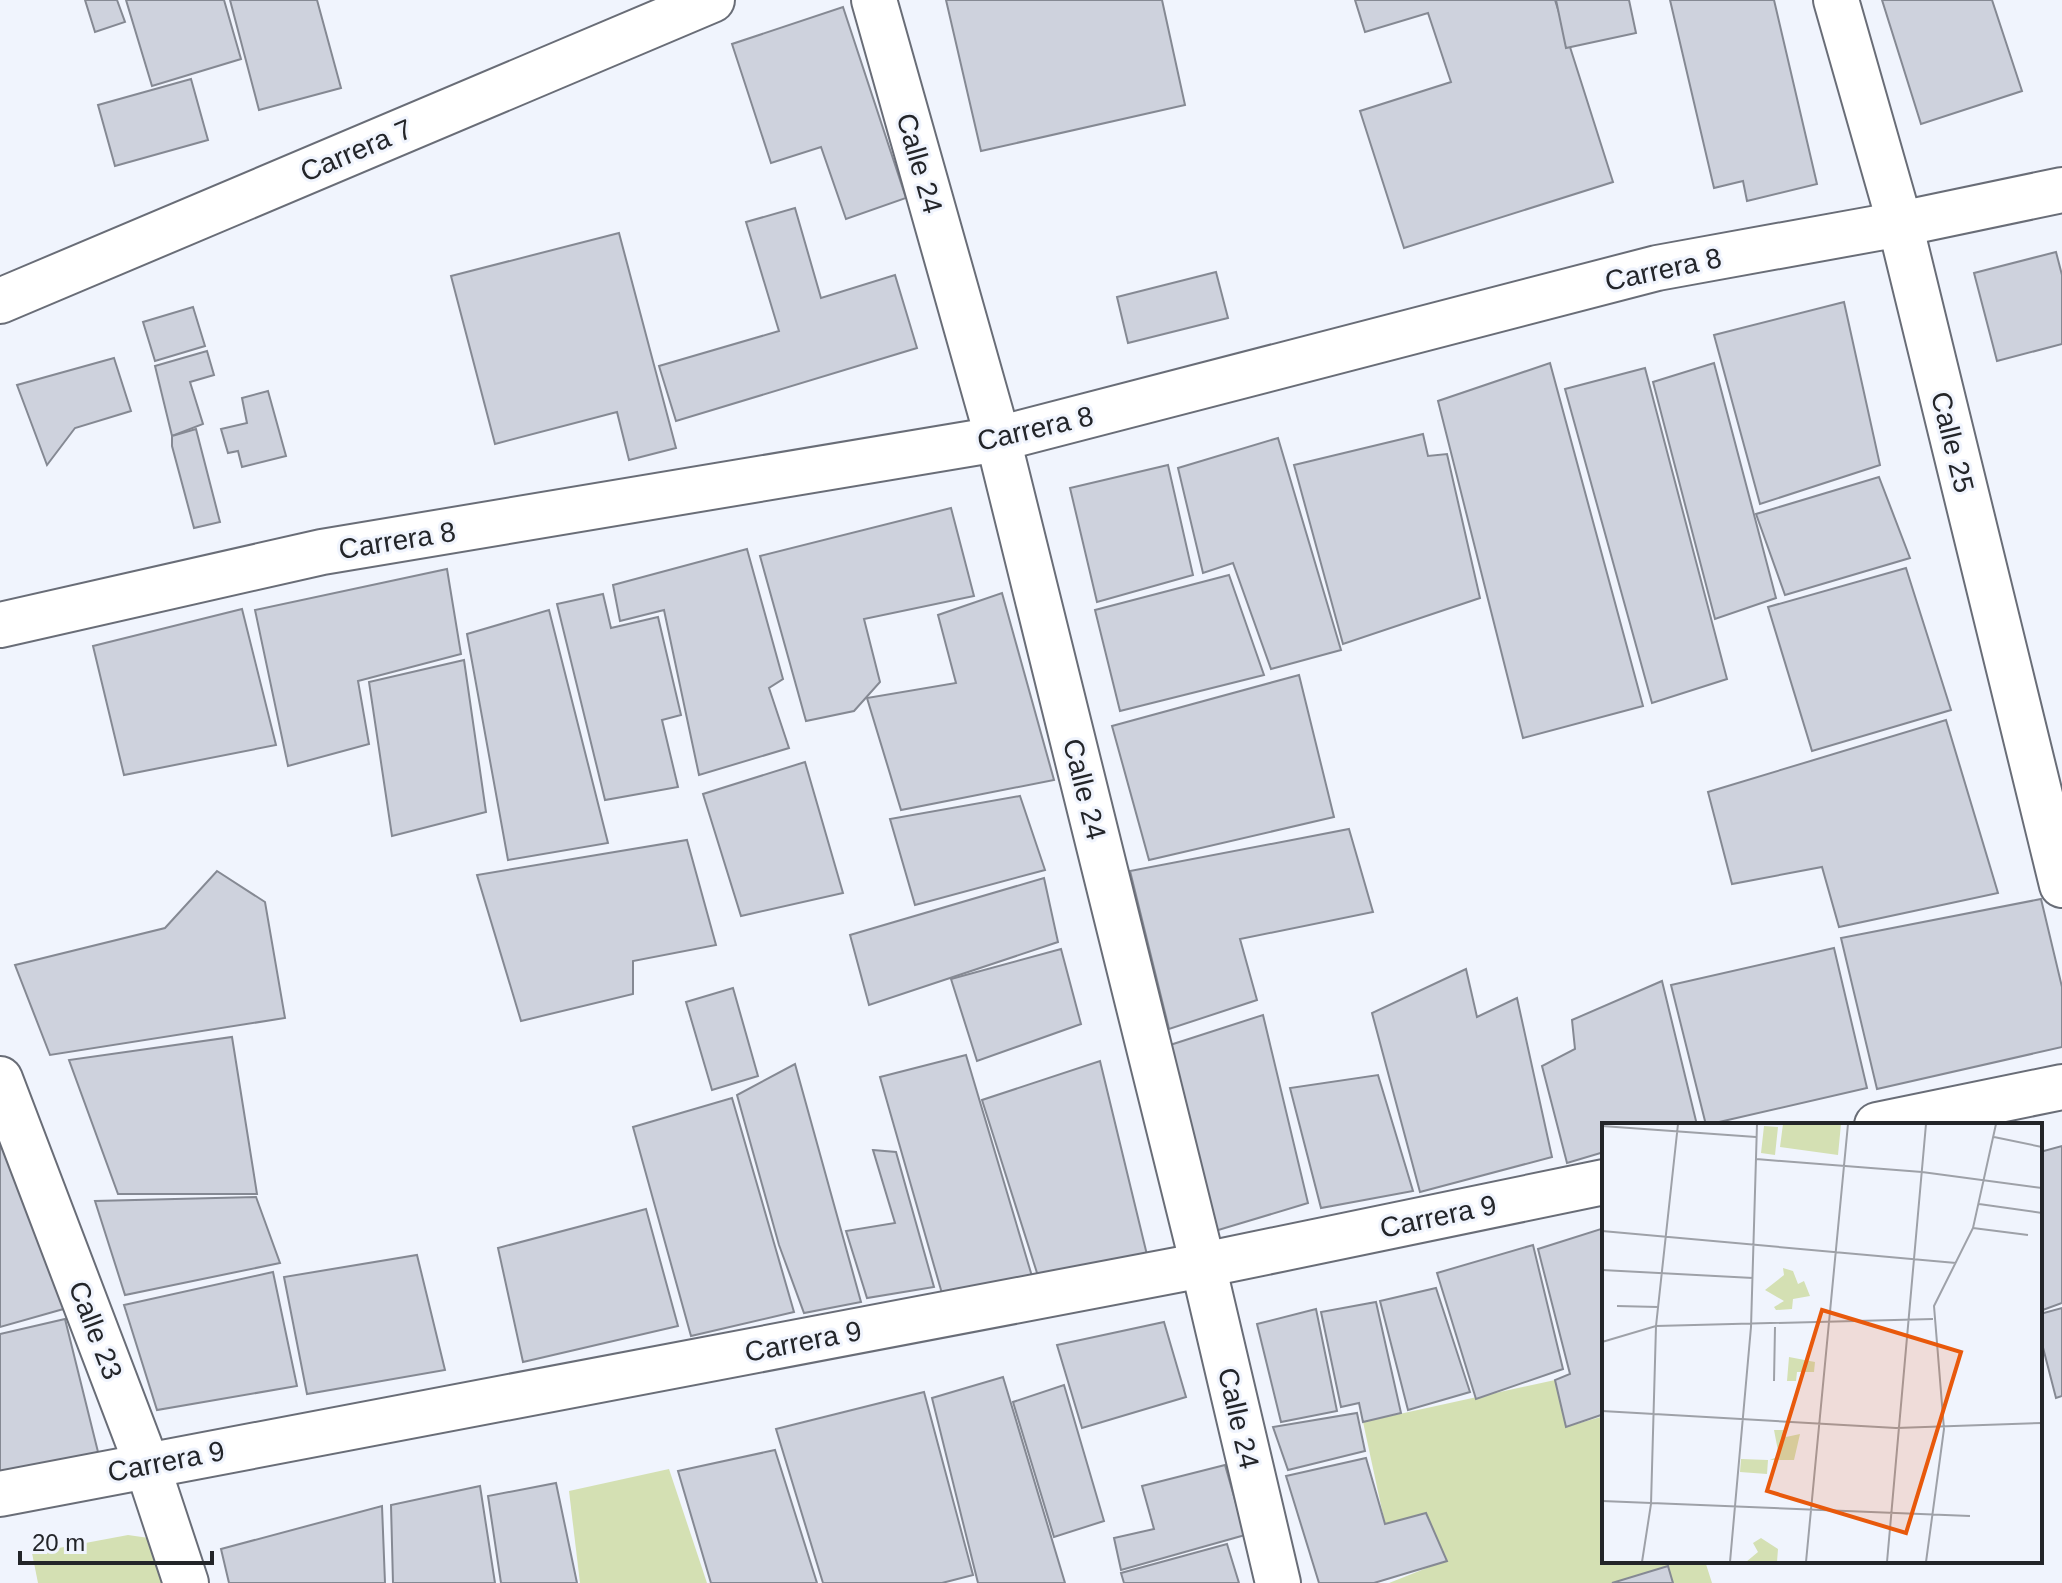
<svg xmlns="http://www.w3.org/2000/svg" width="2062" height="1583" font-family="Helvetica,sans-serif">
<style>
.green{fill:#d4e0b3}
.building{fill:#ced2dd;stroke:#858993;stroke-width:2}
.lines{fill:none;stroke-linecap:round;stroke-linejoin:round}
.minor-casing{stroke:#696d77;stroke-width:48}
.minor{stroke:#fff;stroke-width:44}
.labels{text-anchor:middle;stroke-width:6;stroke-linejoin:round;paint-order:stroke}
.street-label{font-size:28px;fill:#232529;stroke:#f0f4fd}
.inset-road{fill:none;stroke:#9ea1a8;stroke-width:2}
.view{fill:#e8590c;fill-opacity:0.15;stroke:#e8590c;stroke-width:4}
.inset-edge{fill:none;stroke:#232529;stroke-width:4}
</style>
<rect width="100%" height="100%" fill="#f0f4fd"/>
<g class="green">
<polygon points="1555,1380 1566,1427 1604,1416 1604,1561 1705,1561 1712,1583 1673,1583 1668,1566 1612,1583 1389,1583 1447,1560 1426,1513 1385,1524 1363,1422"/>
<polygon points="669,1469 707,1583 580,1583 569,1491"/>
<polygon points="128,1535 156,1539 165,1583 38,1583 32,1553"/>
</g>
<g class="building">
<polygon points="85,0 117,0 125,22 95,32"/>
<polygon points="126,0 224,0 241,59 152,86"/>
<polygon points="230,0 317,0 341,88 259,110"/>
<polygon points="946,0 1162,0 1185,105 981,151"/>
<polygon points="1355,0 1555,0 1613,182 1404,248 1360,111 1451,82 1428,13 1365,32"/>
<polygon points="1556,0 1629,0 1636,33 1566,48"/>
<polygon points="1670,0 1774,0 1817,184 1747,201 1743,181 1714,188"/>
<polygon points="1882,0 1992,0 2022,91 1921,124"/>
<polygon points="843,7 906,198 846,219 821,147 771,163 732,44"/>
<polygon points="191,79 208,140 115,166 98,105"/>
<polygon points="795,208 821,298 895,275 917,348 676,421 659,366 779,331 746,222"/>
<polygon points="619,233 676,448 629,460 617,412 495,444 451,276"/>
<polygon points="2056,252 2062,275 2062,344 1997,361 1974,273"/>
<polygon points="1216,272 1228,318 1128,343 1117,297"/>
<polygon points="1844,302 1880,465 1760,504 1714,335"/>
<polygon points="193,307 205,346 155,361 143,322"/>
<polygon points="207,351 214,375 190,382 203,424 172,436 155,366"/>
<polygon points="114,358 131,411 75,428 47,465 17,385"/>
<polygon points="1550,363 1643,706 1523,738 1438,401"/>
<polygon points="1714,363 1776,598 1715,619 1653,382"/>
<polygon points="1645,368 1727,679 1652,703 1565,389"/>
<polygon points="268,391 286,456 242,467 238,451 228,453 221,429 247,423 242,398"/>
<polygon points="196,429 220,522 194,528 172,446 172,436"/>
<polygon points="1423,434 1428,456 1447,454 1480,598 1343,644 1294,465"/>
<polygon points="1278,438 1341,650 1271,669 1233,563 1203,573 1178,468"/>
<polygon points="1168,465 1193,575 1097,602 1070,488"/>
<polygon points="1879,477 1910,558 1785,595 1756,514"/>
<polygon points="951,508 974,596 864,619 880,682 854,711 806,721 760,556"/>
<polygon points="747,549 783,679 769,688 789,748 699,775 664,610 620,621 613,585"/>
<polygon points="1906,568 1951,710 1812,751 1768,607"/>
<polygon points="447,569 461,654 358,681 369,744 288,766 255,610"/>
<polygon points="1229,575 1264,675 1120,711 1095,610"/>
<polygon points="1002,593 1054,780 901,810 867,698 956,683 938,615"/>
<polygon points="603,594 611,628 658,617 681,715 662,720 678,787 605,800 557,604"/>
<polygon points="242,609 276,745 124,775 93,646"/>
<polygon points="549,610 608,843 508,860 467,634"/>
<polygon points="464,660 486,812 392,836 369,682"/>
<polygon points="1299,675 1334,817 1149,860 1112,726"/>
<polygon points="1946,720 1998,893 1839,927 1822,867 1732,884 1708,792"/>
<polygon points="805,762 843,893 741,916 703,794"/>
<polygon points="1020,796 1045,870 915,905 890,819"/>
<polygon points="1349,829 1373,912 1240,939 1257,1000 1169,1029 1130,871"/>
<polygon points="687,840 716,945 633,961 633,994 521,1021 477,875"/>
<polygon points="217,871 265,902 285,1018 50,1055 15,965 165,928"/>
<polygon points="1044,878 1058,942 869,1005 850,935"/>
<polygon points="2041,899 2062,987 2062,1047 1877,1089 1841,938"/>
<polygon points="1834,948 1867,1088 1706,1125 1671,985"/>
<polygon points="1061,949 1081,1024 977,1061 951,979"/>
<polygon points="1466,969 1477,1017 1517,998 1552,1157 1420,1192 1372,1013"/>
<polygon points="1662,981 1697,1125 1604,1125 1604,1152 1567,1163 1542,1066 1575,1049 1572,1020"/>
<polygon points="733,988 758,1076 712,1090 686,1002"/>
<polygon points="1263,1015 1308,1203 1215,1231 1167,1046"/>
<polygon points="232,1037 257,1194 118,1194 69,1060"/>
<polygon points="966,1055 1034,1283 943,1297 880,1077"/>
<polygon points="1100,1061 1148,1259 1038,1276 982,1100"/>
<polygon points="795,1064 861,1302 804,1313 779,1245 737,1095"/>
<polygon points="1378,1075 1413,1191 1321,1208 1290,1088"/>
<polygon points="732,1098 794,1312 691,1336 633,1127"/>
<polygon points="0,1123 67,1308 0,1327"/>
<polygon points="2062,1146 2062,1303 2040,1311 2040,1152"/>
<polygon points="873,1150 896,1152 934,1287 867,1298 846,1231 895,1223"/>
<polygon points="256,1197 280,1263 125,1295 95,1201"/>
<polygon points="646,1209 678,1326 523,1362 498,1248"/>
<polygon points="1604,1228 1604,1414 1566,1427 1555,1380 1570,1374 1538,1249"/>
<polygon points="1533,1245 1563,1369 1476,1399 1437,1273"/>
<polygon points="417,1255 445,1370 307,1394 284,1277"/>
<polygon points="273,1272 297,1386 157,1410 124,1305"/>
<polygon points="1436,1288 1470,1392 1408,1410 1380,1301"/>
<polygon points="1376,1302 1401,1413 1363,1422 1359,1403 1341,1407 1321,1312"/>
<polygon points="2062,1308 2062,1396 2056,1398 2040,1336 2040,1314"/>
<polygon points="1316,1309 1337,1411 1281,1422 1257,1324"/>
<polygon points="65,1319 101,1464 0,1482 0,1334"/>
<polygon points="1164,1322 1186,1397 1082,1428 1057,1345"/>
<polygon points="1003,1377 1065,1583 978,1583 932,1398"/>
<polygon points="1064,1385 1104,1521 1054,1537 1013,1402"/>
<polygon points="924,1392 973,1575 942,1583 823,1583 776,1429"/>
<polygon points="1357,1413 1365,1451 1288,1470 1273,1427"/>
<polygon points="775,1450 817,1583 711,1583 678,1471"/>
<polygon points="1366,1458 1385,1524 1426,1513 1447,1561 1374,1583 1319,1583 1286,1476"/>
<polygon points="1225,1465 1245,1535 1121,1570 1114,1538 1154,1529 1142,1486"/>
<polygon points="556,1483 577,1583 501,1583 488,1496"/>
<polygon points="480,1486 495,1583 393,1583 391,1505"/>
<polygon points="382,1506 385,1583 229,1583 221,1549"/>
<polygon points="1227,1544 1239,1583 1124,1583 1121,1573"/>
<polygon points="1668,1566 1673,1583 1612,1583"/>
</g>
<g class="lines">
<g class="minor-casing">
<g id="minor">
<polyline points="874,0 998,439 1203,1265 1278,1583"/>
<polyline points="1836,0 1900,224 2062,885"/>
<polyline points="0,301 712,0"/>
<polyline points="0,625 322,552 998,439 1657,268 1900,224 2062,190"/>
<polyline points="0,1079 147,1465 186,1583"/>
<polyline points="1877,1125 2062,1087"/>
<polyline points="0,1494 1203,1265 1604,1182"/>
</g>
</g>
<use href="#minor" class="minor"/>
</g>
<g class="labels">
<g class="street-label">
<text transform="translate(356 150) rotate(-23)" y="10">Carrera 7</text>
<text transform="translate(920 163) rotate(74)" y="10">Calle 24</text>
<text transform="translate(1663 269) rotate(-12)" y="10">Carrera 8</text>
<text transform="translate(1035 428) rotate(-13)" y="10">Carrera 8</text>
<text transform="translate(1953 442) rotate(76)" y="10">Calle 25</text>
<text transform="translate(397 540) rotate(-9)" y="10">Carrera 8</text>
<text transform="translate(1085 789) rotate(76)" y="10">Calle 24</text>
<text transform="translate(1438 1216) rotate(-12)" y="10">Carrera 9</text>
<text transform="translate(96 1330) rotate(69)" y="10">Calle 23</text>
<text transform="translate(803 1341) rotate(-11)" y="10">Carrera 9</text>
<text transform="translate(1239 1418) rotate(77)" y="10">Calle 24</text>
<text transform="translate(166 1461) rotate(-11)" y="10">Carrera 9</text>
</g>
</g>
<g transform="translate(1602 1123)">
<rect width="440" height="440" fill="#f0f4fd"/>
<path d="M181,1H239L236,32L178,24ZM162,3L176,4L173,32L159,30ZM181,145L191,148L196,161L202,158L208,173L191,176L190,186L174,187L172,184L182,178L163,167L182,152ZM187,234L213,239L212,249H195L194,258H185ZM172,307H183L184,314L198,311L192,337H168L177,333ZM139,336L166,337L165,351L138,349ZM159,415L176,426L175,439H144L156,429L151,420Z" fill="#d4e0b3"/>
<path class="inset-road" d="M0,3L154,14M392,14L440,24M154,36L320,49L440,65M377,81L440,90M371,105L426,112M0,108L354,140M0,147L151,155M15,183L56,184M0,219L54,203L331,196M172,258L173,204M0,288L294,305L440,300M0,378L368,393M40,439L49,381L54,203L76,1M128,439L149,204L155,1M204,439L246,1M285,439L324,1M324,439L342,306L332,183L371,105L394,1"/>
<path class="view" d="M220,187L359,229L304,410L165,368Z"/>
<rect width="440" height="440" class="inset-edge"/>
</g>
<path d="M20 1551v12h192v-12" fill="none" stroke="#232529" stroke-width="4"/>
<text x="32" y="1551" font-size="24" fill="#232529" stroke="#f0f4fd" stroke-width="6" paint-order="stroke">20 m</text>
</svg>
